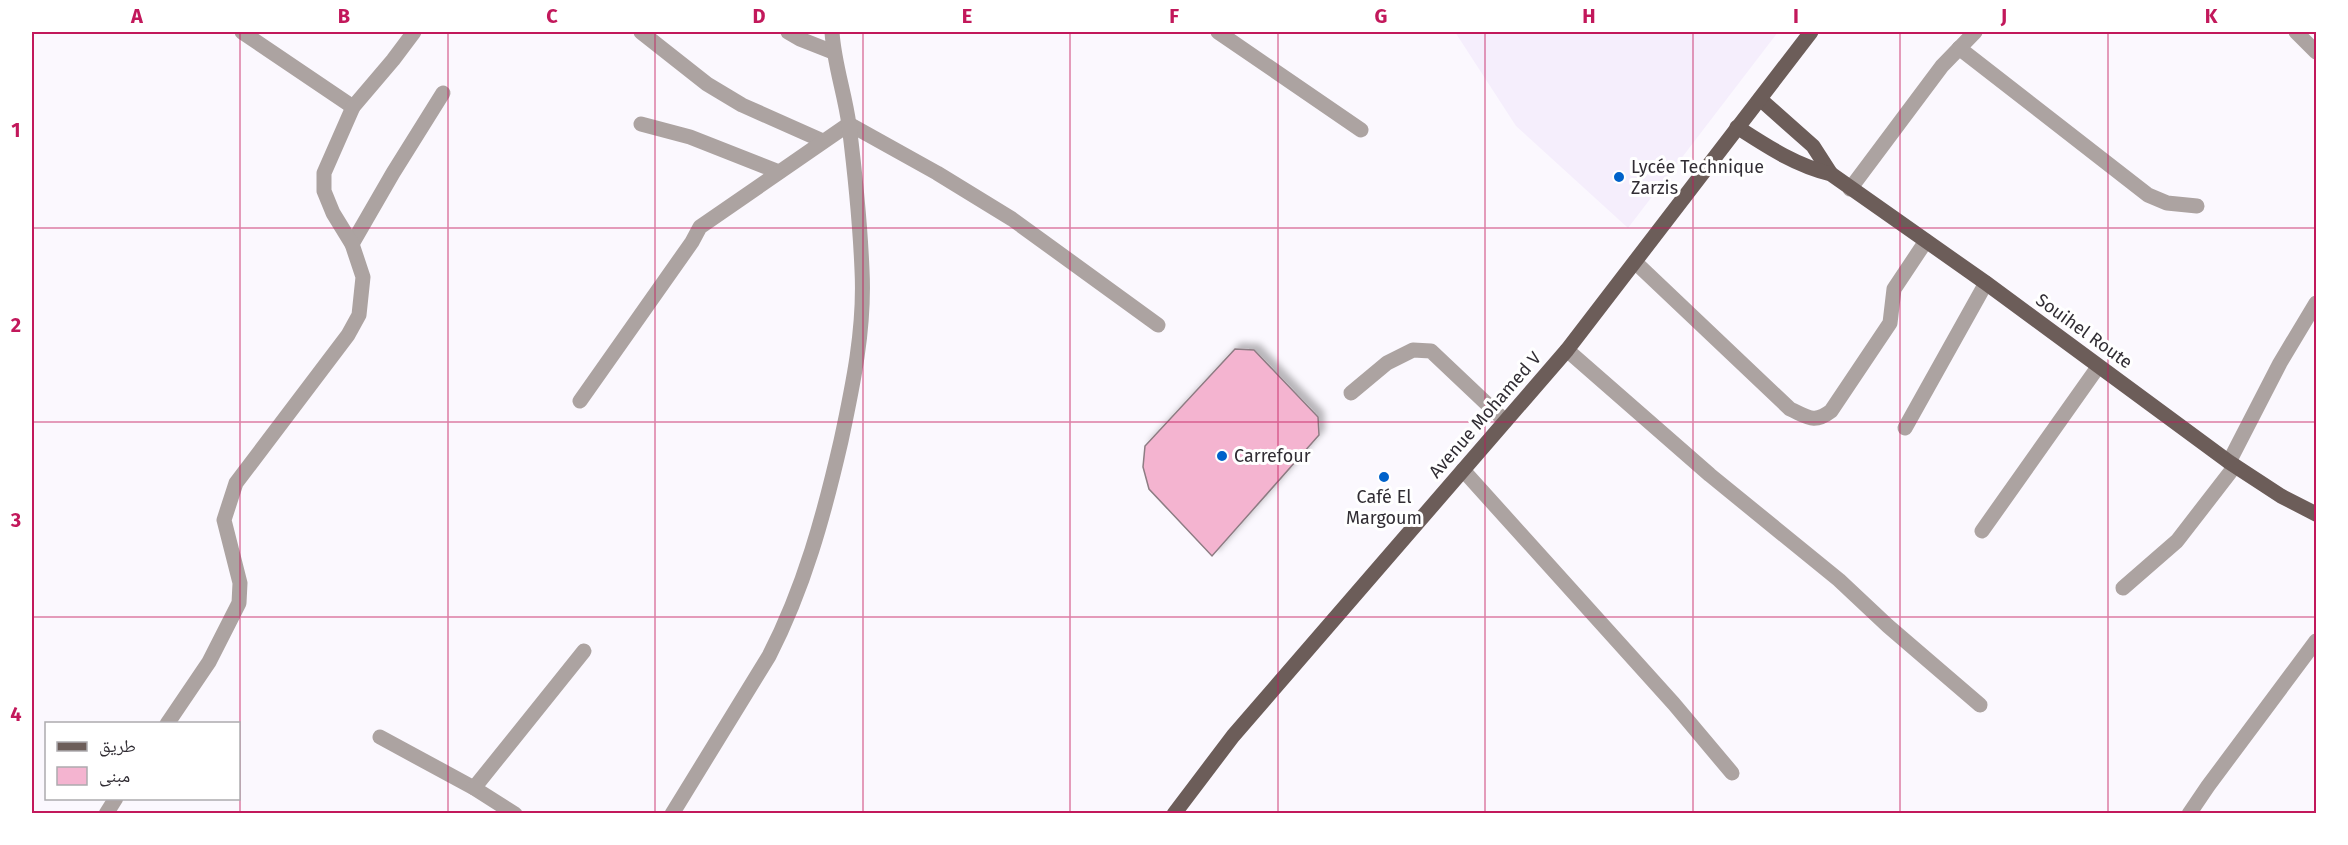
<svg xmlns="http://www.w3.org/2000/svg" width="2348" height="845" font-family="'Fira Sans','Noto Naskh Arabic',sans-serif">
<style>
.built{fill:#f5eefc}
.building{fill:#f4b4d0;stroke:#8d7c83;stroke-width:1.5;filter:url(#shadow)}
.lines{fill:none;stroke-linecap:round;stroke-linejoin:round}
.minor{stroke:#aca3a1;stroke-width:15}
.major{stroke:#6c5d59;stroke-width:15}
.grid{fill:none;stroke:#c2185b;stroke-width:1.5;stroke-opacity:0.55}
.poi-dot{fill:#0062ca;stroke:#fff;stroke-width:2}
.labels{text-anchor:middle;stroke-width:6;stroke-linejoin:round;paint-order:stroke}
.poi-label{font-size:18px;fill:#312d34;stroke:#fff;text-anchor:start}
.street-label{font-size:18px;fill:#312d34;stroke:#fff}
.neatline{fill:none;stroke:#c2185b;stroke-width:2}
.grid-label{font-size:20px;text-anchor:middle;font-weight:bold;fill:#c2185b}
</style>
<defs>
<filter id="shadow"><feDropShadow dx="5.5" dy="-5.5" stdDeviation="3" flood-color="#0004"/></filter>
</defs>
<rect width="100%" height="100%" fill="#fbf8fe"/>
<polygon class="built" points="1455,32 1778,32 1628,228 1516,126"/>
<polygon class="building" points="1235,349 1254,350 1318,417 1319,435 1212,556 1149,489 1143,467 1145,446"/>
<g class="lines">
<g class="minor">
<polyline points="242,32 353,107"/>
<polyline points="641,32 707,84 742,105 823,141"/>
<polyline points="788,32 800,39 833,52"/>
<polyline points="1218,32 1361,130"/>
<polyline points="2296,32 2316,52"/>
<polyline points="1959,48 2148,195 2167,203 2197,206"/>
<polyline points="641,124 690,137 779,172"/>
<polyline points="1850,189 1942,66 1975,32"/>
<polyline points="352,244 393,173 443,93"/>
<path d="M1635,262L1790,409C1808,417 1814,424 1831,411L1890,323L1894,289L1926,241"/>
<polyline points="1567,350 1710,475 1839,580 1888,626 1980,705"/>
<polyline points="1351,393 1387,363 1413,350 1431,351 1505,421"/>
<polyline points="580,401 692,242 700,227 849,124 937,173 1012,219 1158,325"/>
<polyline points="1905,428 1986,283"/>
<polyline points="2229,462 2280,363 2316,303"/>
<polyline points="1463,470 1674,704 1732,773"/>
<polyline points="1982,531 2098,367"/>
<polyline points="2123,588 2177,541 2235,466"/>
<polyline points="167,724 209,662 239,603 240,583 224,520 236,483 348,335 359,315 363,277 352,244 333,213 324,191 324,173 353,107 393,60 414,32"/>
<polyline points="380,737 474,788 515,814"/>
<polyline points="474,788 584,651"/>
<polyline points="106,814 116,798"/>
<path d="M672,814L769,656C804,588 824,515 841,441C853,385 865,328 862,270C860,222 855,173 849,125C845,94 834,64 832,32"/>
<polyline points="2189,814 2208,786 2316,641"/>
</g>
<g class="major">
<polyline points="1760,99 1813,146 1831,174"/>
<path d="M1737,127C1768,147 1795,165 1831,174L1986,283L2229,462L2281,496L2316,514"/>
<polyline points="1174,814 1233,736 1567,350 1811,32"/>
</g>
</g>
<path class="grid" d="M240,32V814M448,32V814M655,32V814M863,32V814M1070,32V814M1278,32V814M1485,32V814M1693,32V814M1900,32V814M2108,32V814M32,228H2316M32,422H2316M32,617H2316"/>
<g class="poi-dot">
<circle cx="1619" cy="177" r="6"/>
<circle cx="1222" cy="456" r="6"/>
<circle cx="1384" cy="477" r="6"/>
</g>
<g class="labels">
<g class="poi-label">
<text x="1631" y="173">Lycée Technique<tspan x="1631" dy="21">Zarzis</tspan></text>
<text x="1234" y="462">Carrefour</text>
<text x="1384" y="503" text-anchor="middle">Café El<tspan x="1384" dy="21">Margoum</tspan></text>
</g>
<g class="street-label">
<text transform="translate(2084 331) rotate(36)" y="6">Souihel Route</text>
<text transform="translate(1485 415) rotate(-49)" y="6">Avenue Mohamed V</text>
</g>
</g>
<rect width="2348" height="845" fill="none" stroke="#ffffff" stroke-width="66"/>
<rect x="45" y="722" width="195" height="78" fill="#ffffff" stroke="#adabae" stroke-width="1.5"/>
<rect x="57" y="742" width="30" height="9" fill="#6c5d59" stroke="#adabae" stroke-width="1.5"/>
<text x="99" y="752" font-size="18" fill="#312d34">طريق</text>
<rect x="57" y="767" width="30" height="18" fill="#f4b4d0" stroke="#adabae" stroke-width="1.5"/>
<text x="99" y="782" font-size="18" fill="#312d34">مبنى</text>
<rect x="33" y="33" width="2282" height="779" class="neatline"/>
<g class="grid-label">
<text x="137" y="23">A</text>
<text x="344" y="23">B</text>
<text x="552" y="23">C</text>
<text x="759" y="23">D</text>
<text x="967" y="23">E</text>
<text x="1174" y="23">F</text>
<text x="1381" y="23">G</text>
<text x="1589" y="23">H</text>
<text x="1796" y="23">I</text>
<text x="2004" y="23">J</text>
<text x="2211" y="23">K</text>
<text x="16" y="137">1</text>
<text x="16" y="332">2</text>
<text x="16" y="527">3</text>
<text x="16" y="721">4</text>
</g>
</svg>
